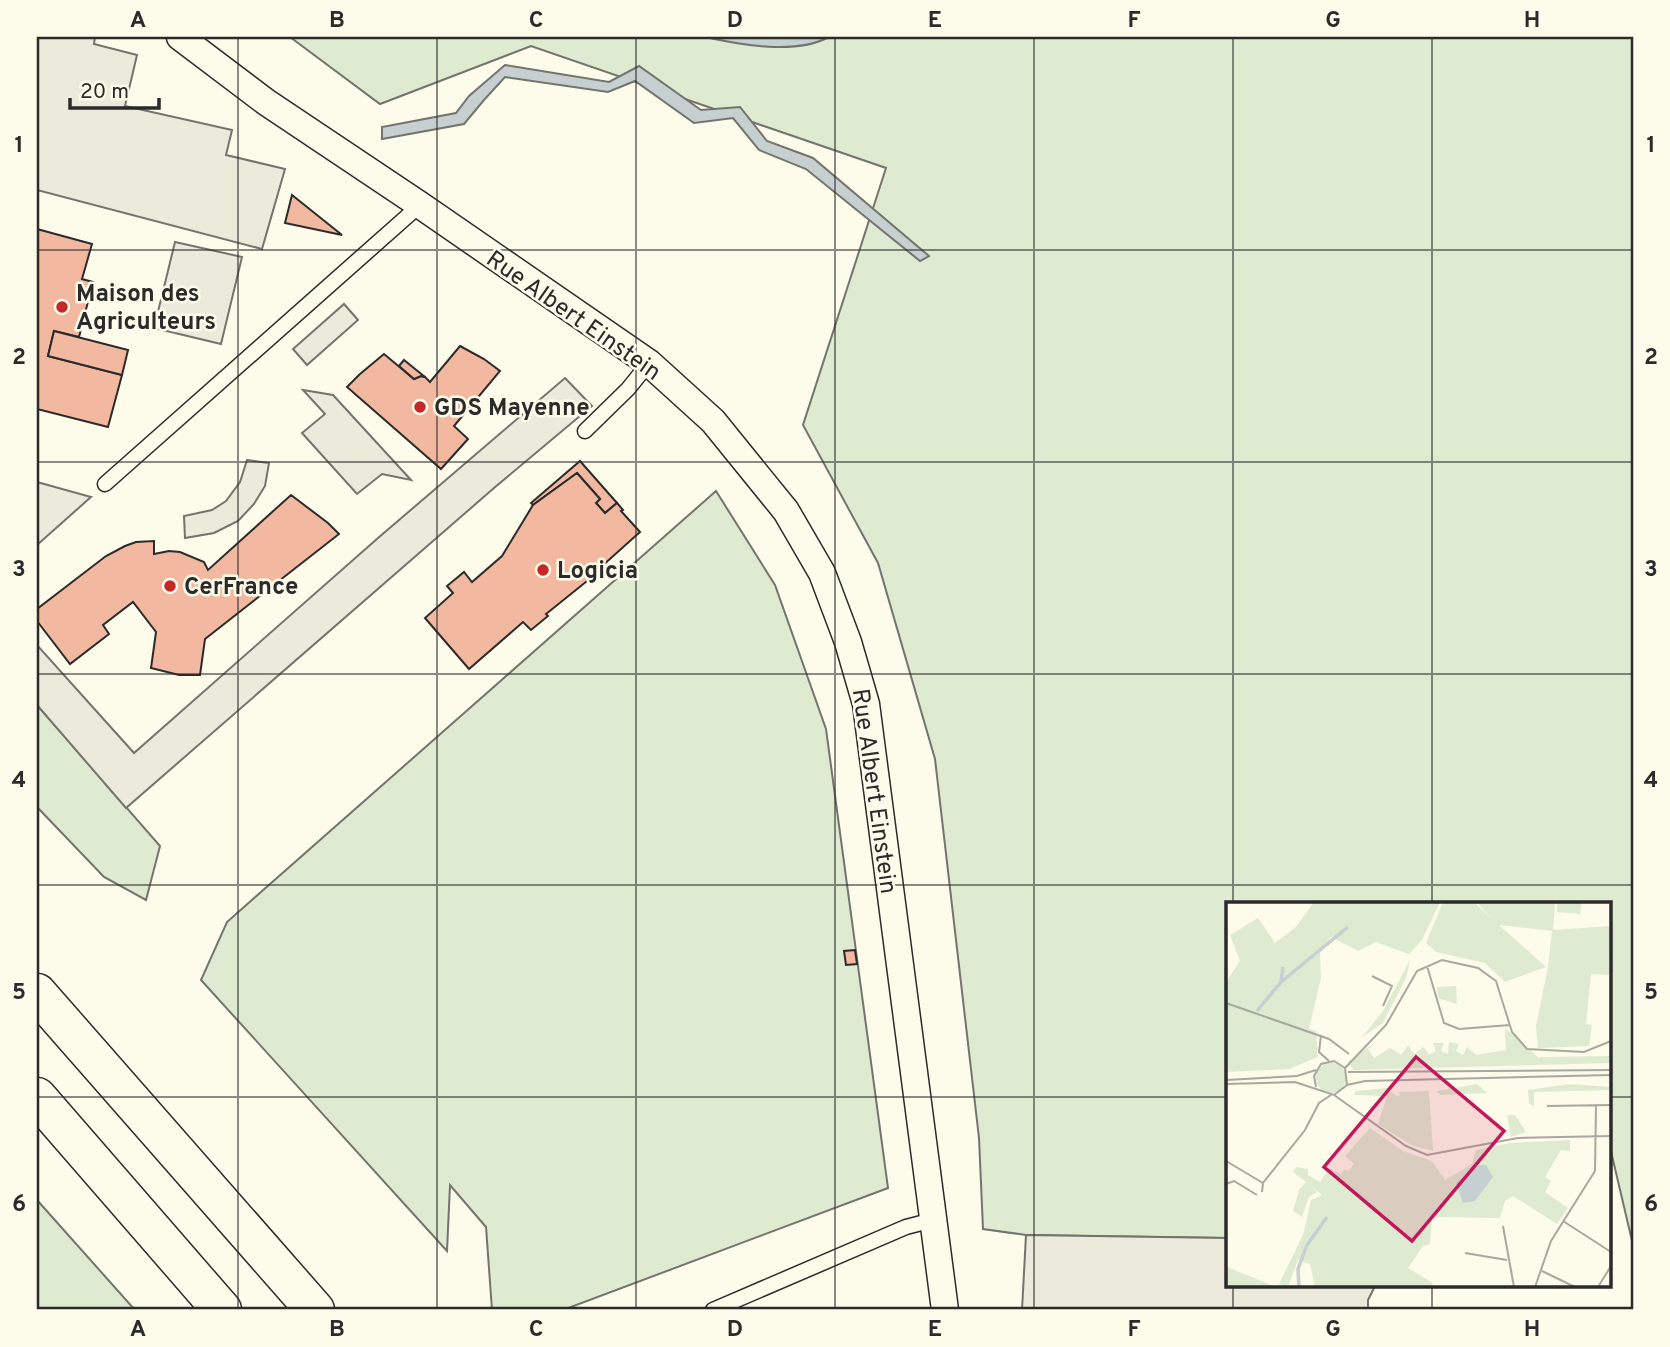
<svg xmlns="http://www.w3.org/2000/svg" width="1670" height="1347" font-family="Overpass,sans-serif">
  <rect width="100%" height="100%" fill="#fdfbea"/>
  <!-- green -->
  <g fill="#deebd1" stroke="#74746e" stroke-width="2">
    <path d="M290,37h1343v1208l-24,-102v-239h-382v334l-201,-3 -43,-6 -4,-91 -44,-379 -57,-196 -75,-138 83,-257 -355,-122 -151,58z"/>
    <path d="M716,491l59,94 51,144 62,459 -325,122h-71l-6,-83 -36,-42 -3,66 -246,-271 26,-58z"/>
    <path d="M37,705l123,141 -14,54 -42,-23 -67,-70z"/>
    <path d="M37,1200l98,110h-98z"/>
  </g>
  <!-- parking -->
  <g fill="#eceadb" stroke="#74746e" stroke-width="2">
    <path d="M37,37h58l-1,7 43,11 -12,51 107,24 -6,25 59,14 -23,80 -225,-59z"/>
    <path d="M175,242l67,15 -21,87 -67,-16z"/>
    <path d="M344,304l14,16 -51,45 -14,-16z"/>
    <path d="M565,378l27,28 -98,82 -368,320 -89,-103v-60l97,108 244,-215z"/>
    <path d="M303,390l30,5 78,85 -29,-6 -25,20 -55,-61 23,-19z"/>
    <path d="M247,460l22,3 -4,23 -11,18 -16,17 -24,12 -29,5 -1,-22 28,-6 14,-9 14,-19z"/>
    <path d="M37,482l54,15 -54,48z"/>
    <path d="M1026,1235l201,3v48h148l-7,14v10h-346z"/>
  </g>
  <!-- water -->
  <g fill="#c7d0d0" stroke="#74746e" stroke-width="2">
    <path d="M705,37h124c-33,18 -88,8 -124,0z"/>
    <path d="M505,65l104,17 30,-16 62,44 39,-3 27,34 46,17 116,98 -9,5 -114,-92 -47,-19 -26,-32 -39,5 -59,-42 -27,11 -103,-15 -21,23 -20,24 -82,15v-12l74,-14 13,-17z"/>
  </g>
  <!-- building -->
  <g fill="#f2b8a0" stroke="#2b2b2b" stroke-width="2">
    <path d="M292,195l50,40 -57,-12z"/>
    <path d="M37,229l55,15 -10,35 11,3 -14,55 -25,-6 -6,25 74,19 -14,52 -71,-18z"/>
    <path d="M54,331l74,19 -6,25 -74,-19z"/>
    <path d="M460,346l24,13 16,12 -46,55 14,13 -27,30 -94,-82 13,-13 24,-20 30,25 7,-3 4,1 5,5z"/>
    <path d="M404,360l21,17 -4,-1 -7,3 -15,-13z"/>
    <path d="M580,461l37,42 -12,10 -9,-10 4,-4 -23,-26 -44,32 -2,-2z"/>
    <path d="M577,473l23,26 -4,4 9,10 12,-10 6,7 -2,1 19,21 -39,35 1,2 -56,45 2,2 -17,14 -8,-8 -54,47 -44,-51 28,-25 -6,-7 17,-14 8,10 30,-26 31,-51z"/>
    <path d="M291,495l37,28 11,11 -134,105 -5,36h-21l-28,-7 5,-36 -23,-30 -30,23 6,9 -39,30 -33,-43v-12l69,-53 19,-10 11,-4 18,-1v13l15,-3 11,1 24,10 4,8z"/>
    <path d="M855,950l2,14 -11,1 -2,-14z"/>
  </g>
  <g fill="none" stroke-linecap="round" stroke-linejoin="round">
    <!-- lane casing -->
    <g stroke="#2b2b2b" stroke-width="17">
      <g id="lane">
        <path d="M585,431l43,-42 21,-26"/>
        <path d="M105,484l315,-279"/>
        <path d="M713,1310l193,-83 27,-7"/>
      </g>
    </g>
    <!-- street casing -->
    <g stroke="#2b2b2b" stroke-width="29">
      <path id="street" d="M180,37l86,65 154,103 229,158 64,58 73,90 36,62 26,69 18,62 79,606"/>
    </g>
    <!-- primary casing -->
    <g stroke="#2b2b2b" stroke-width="41">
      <g id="primary">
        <path d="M37,993l278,317"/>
        <path d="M37,1097l185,213"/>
      </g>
    </g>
    <!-- lane -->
    <use href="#lane" stroke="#fdfbea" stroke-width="14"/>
    <!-- street -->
    <use href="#street" stroke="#fdfbea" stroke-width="26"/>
    <!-- primary -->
    <use href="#primary" stroke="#fdfbea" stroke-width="38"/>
  </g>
  <!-- grid -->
  <path fill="none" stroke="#2b2b2b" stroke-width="2" stroke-opacity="0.55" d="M238,37v1273M437,37v1273M636,37v1273M835,37v1273M1034,37v1273M1233,37v867M1432,37v867M37,250h1596M37,462h1596M37,674h1596M37,885h1596M37,1097h1190M1609,1097h24M1233,1286v24M1432,1286v24"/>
  <!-- markers -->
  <g fill="#c62828" stroke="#fdfbea" stroke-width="2.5">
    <circle cx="62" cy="307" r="7"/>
    <circle cx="420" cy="407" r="7"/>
    <circle cx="543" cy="570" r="7"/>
    <circle cx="170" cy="586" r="7"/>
  </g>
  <g text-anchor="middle" stroke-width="5" stroke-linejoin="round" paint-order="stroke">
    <!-- poi labels -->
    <g font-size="24" font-weight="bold" fill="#2b2b2b" stroke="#fdfbea" text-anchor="start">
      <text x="76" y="301">Maison des<tspan x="76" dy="28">Agriculteurs</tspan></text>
      <text x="434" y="415">GDS Mayenne</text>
      <text x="557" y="578">Logicia</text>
      <text x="184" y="594">CerFrance</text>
    </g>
    <!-- street labels -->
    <g font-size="24" fill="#2b2b2b" stroke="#fdfbea">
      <text transform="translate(574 315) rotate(35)" y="8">Rue Albert Einstein</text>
      <text transform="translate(875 791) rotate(82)" y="8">Rue Albert Einstein</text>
    </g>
  </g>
  <!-- overview -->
  <g transform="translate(1226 902)">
    <rect width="385" height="385" fill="#fdfbea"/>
    <path d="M88,0h126l-18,38 -13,14 -33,-12 -18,9 -27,-14 -11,16 1,25 -12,51 7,2 2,26 -29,12 -63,3v-90l14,-21 -10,-26 28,-17 17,25 21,-16zM217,0h31l18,17 -16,-17h79l-2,28 58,-4 -2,49 -18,-1 -5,50 6,1 -3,21 -51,2 -2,-22 12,-59 4,-36 -53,-6 47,42 -41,15 -20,-19 -49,-11 -10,-9zM331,0h25l-2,12 -23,-2zM184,58l-4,18 -23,45 -21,14 21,-26zM230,84l1,18 -19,-6 -1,-11zM279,126l33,29 73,-1v7l-257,7 -6,-8 30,-22 -10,9 6,9 16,-10 11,7 7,-10 6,9 10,-7 5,8 7,-4 -3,-8h11l-3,8 7,3 1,-12 10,2 -3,7 7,4 4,-8 9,8 30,-5zM90 176a15 15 0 1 1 30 0a15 15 0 1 1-30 0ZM251,182l10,9 -47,2 -3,-4zM344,182l41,3v3l-77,2v14l-5,-2 -1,-14zM161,186l10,8 4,-1 -3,-3 31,-1 4,60 -22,-6 -33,-21 9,-28 -33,-1 2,-4zM281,213h8l11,17 -15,5zM144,226l33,23 29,10 13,19 27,-16 4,-14 34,-7 60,-3v11l-9,-1 -16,27 6,4 -6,11 23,16 -11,16 -44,-28 -8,5 -5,17 -68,-1 -2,27 -7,2 -15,22 25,15 -3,4h-115l-5,-23 -12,-4 -10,27 -9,-3 24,-49 8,-35 11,-5 -29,-23 3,-5 12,2v6l12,7 9,-14 12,6 4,-5 4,2 5,-7 -9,-8zM80,280l11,10 -8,5 -7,20 -9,-6 6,-21zM1,365l49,20h-50z" fill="#deebd1"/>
    <path d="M253,263h7l7,12 -18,24 -12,2 -7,-20z" fill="#c7d0d0"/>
    <path fill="none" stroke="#c7d0d0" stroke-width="3.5" d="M55,80l67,-55M31,109l24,-29 2,-15M73,385l-1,-18 9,-24 20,-28"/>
    <path fill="none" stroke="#a9a89e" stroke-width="2" d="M201,64l17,57 15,6 51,-4M146,74l20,10 -9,20M0,101l103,36 20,15M95,133l-2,17 10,9M119,166l41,-43 31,-54 25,-11 36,8 18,13 16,51 15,17 57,3 27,-11M122,170l263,-2M0,178l71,-4 19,-6M0,182l69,-2 39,13 13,-10 -2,-17 -11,-7 -13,3 -7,12 2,11M121,183l18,-4 246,-6M108,193l72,51 21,9 91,-17 93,-2M321,204l64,-1M0,259l37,22M0,282l8,-3 23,14M36,290l1,-9 42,-53 14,-27 12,-8M337,319l48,31M277,324l11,61M239,351l42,7M316,369l33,16M309,385l16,-46 44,-70 1,-66M372,385l13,-21"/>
    <path fill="#c2185b" fill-opacity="0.15" stroke="#c2185b" stroke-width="3.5" d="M190,155l88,74 -92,110 -88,-74z"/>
    <rect width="385" height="385" fill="none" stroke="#2b2b2b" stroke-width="3.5"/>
  </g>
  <!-- border -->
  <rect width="1670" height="1347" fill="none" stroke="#fdfbea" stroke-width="77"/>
  <!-- scale -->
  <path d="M70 98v10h89v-10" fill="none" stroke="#2b2b2b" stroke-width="3.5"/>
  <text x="80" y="98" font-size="21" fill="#2b2b2b" stroke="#fdfbea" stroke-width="5" paint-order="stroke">20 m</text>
  <rect x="38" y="38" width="1594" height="1270" fill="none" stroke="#2b2b2b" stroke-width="2.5"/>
  <g font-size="23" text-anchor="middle" font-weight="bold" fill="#2b2b2b">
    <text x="138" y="27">A</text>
    <text x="337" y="27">B</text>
    <text x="536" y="27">C</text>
    <text x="735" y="27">D</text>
    <text x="935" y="27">E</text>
    <text x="1134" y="27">F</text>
    <text x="1333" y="27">G</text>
    <text x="1532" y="27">H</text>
    <text x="19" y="152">1</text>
    <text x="1651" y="152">1</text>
    <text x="19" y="364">2</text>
    <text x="1651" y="364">2</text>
    <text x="19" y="576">3</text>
    <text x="1651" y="576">3</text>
    <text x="19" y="787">4</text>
    <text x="1651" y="787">4</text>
    <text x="19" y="999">5</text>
    <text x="1651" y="999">5</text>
    <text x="19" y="1211">6</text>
    <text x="1651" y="1211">6</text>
    <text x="138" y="1336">A</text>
    <text x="337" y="1336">B</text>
    <text x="536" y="1336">C</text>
    <text x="735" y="1336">D</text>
    <text x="935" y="1336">E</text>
    <text x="1134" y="1336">F</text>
    <text x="1333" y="1336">G</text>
    <text x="1532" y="1336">H</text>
  </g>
</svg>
